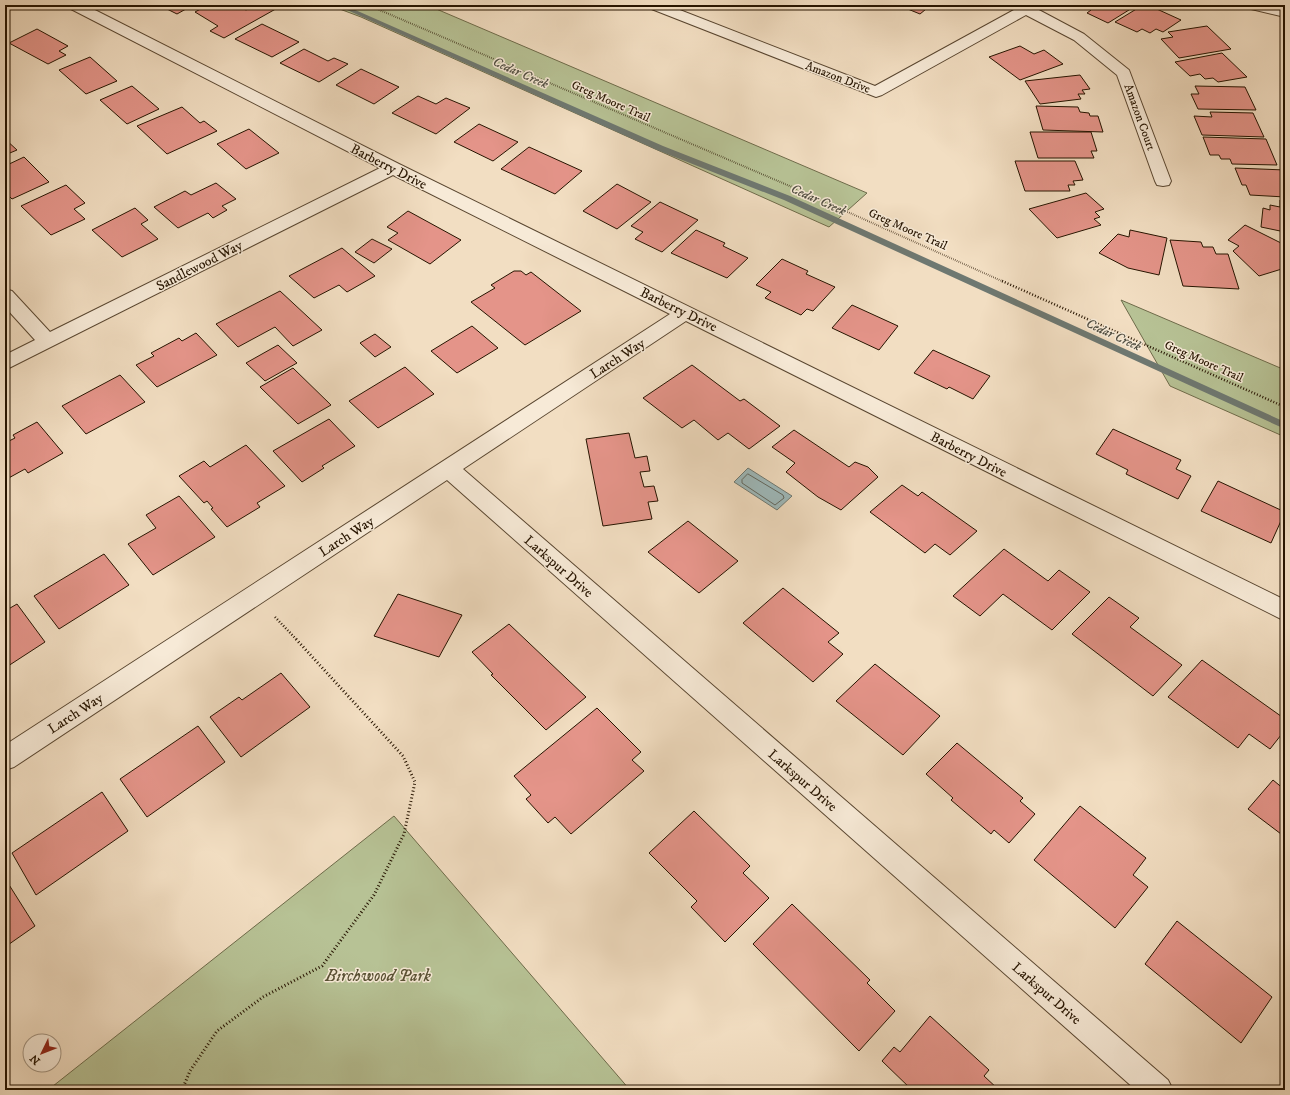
<svg xmlns="http://www.w3.org/2000/svg" width="1290" height="1095" font-family="'IM FELL DW Pica',serif">
  <rect width="100%" height="100%" fill="#f2dec2"/>
  <filter id="stains"><feTurbulence type="fractalNoise" baseFrequency=".005" numOctaves="4"/><feColorMatrix values="0 0 0 0 .2 0 0 0 0 .09 0 0 0 0 .02 0 0 0 .5 -.17"/></filter>
  <radialGradient id="worn" r=".72"><stop offset=".6" stop-color="#630" stop-opacity="0"/><stop offset="1" stop-color="#630" stop-opacity=".3"/></radialGradient>
  <!-- green -->
  <g fill="#b7c295" stroke="#6e6b4a">
    <path d="M329,5h98l440,188 -38,34 -468,-210z"/>
    <path d="M1121,300l164,70v67l-115,-51z"/>
    <path d="M394,816l236,274h-582z"/>
  </g>
  <!-- water -->
  <path fill="#9ebabc" stroke="#6e7871" d="M748,468l44,28 -15,14 -43,-28z"/>
  <g fill="none" stroke-linecap="round" stroke-linejoin="round">
    <!-- shore -->
    <path stroke="#62675e" stroke-width="1" d="M748,474l35,21 1,3 -9,7 -33,-22v-3z"/>
    <!-- stream -->
    <path fill="#6e7871" fill-rule="evenodd" d="M336,5h8l319,141 127,50 495,226v7l-501,-229 -127,-50z"/>
  </g>
  <!-- building -->
  <g fill="#e49489" stroke="#261400">
    <path d="M159,5h34l-16,9z"/>
    <path d="M208,5l15,2 14,-2 9,5 9,-5 26,1 -57,32 -14,-7 8,-5 -23,-14z"/>
    <path d="M898,5h33l-11,9z"/>
    <path d="M1090,5h47l-29,18 -21,-10 4,-3 -4,-2 4,-2z"/>
    <path d="M1143,5h5l33,15 -18,12 -7,-3 -6,4 -8,-4 -5,3 -22,-10z"/>
    <path d="M262,24l37,18 -27,15 -37,-18z"/>
    <path d="M1207,26l24,23 -52,9 -18,-19 12,-2 -5,-5z"/>
    <path d="M37,29l31,17 -9,5 7,4 -18,9 -39,-21z"/>
    <path d="M1020,46l14,8 10,-4 19,14 -43,16 -31,-23z"/>
    <path d="M304,49l24,12 6,-3 14,6 -29,18 -39,-19z"/>
    <path d="M1222,53l25,24 -29,5 -5,-4 -8,1 -5,-5 -10,2 -15,-14z"/>
    <path d="M90,57l27,24 -31,13 -27,-24z"/>
    <path d="M361,69l38,18 -25,17 -38,-19z"/>
    <path d="M1080,75l10,14 -8,1 3,4h-7l3,5 -41,5 -15,-23z"/>
    <path d="M132,86l27,23 -32,15 -27,-24z"/>
    <path d="M1195,86l50,1 11,23 -58,-1 -7,-15h8z"/>
    <path d="M418,96l18,8 10,-6 24,10 -34,26 -44,-21z"/>
    <path d="M1036,106l42,1 2,5 9,1 1,3h8l5,16 -60,-2z"/>
    <path d="M182,107l18,16 4,-2 13,10 -50,23 -30,-28z"/>
    <path d="M1210,112l43,1 11,24 -62,-2 -8,-19 18,1z"/>
    <path d="M479,124l39,18 -25,19 -39,-19z"/>
    <path d="M249,129l30,24 -33,16 -29,-25z"/>
    <path d="M1030,132h61l6,19h-6l3,7h-56z"/>
    <path d="M1203,137l63,2 11,26 -45,-1 -2,-5h-9l-2,-4h-9z"/>
    <path d="M5,139l12,11 -12,5z"/>
    <path d="M529,147l53,24 -27,23 -54,-25z"/>
    <path d="M24,157l25,25 -37,17 -7,-7v-26z"/>
    <path d="M1015,161h60l8,19 -10,1 2,4h-7l2,6h-45z"/>
    <path d="M1235,168l50,2v27l-35,-2 -4,-10h-4z"/>
    <path d="M216,183l20,16 -14,7 5,4 -14,8 -5,-5 -30,15 -24,-21 31,-16 6,4z"/>
    <path d="M617,184l34,18 -34,27 -34,-18z"/>
    <path d="M66,185l19,18 -11,6 11,10 -34,16 -30,-29z"/>
    <path d="M1086,193l18,16 -9,3 5,5 -6,2 7,6 -44,13 -28,-29z"/>
    <path d="M1280,200l5,1v31l-24,-5 2,-19 7,2v-5l10,2z"/>
    <path d="M660,202l38,18 -36,32 -27,-13 8,-7 -12,-6z"/>
    <path d="M135,208l13,12 -7,4 17,15 -36,18 -30,-27z"/>
    <path d="M408,211l53,29 -31,24 -42,-24 10,-7 -11,-6z"/>
    <path d="M1245,225l40,20v23l-26,8 -26,-25 6,-5 -11,-6z"/>
    <path d="M696,230l29,13 -2,3 25,12 -21,20 -56,-25z"/>
    <path d="M1130,230l37,8 -8,37 -31,-7 -29,-15 19,-19 11,3z"/>
    <path d="M372,239l20,10 -18,14 -19,-11z"/>
    <path d="M1170,240l31,2 2,5h10l3,7h12l11,35 -56,-3z"/>
    <path d="M342,248l33,28 -28,16 -8,-7 -25,13 -25,-22z"/>
    <path d="M782,259l26,12 -2,3 29,13 -22,24 -6,-2 -6,6 -36,-17 6,-6 -15,-7z"/>
    <path d="M514,271h7l5,4 5,-3 50,39 -56,34 -54,-43 24,-14 -4,-3z"/>
    <path d="M280,291l42,39 -29,16 -18,-19 -37,20 -22,-23z"/>
    <path d="M852,305l46,21 -19,24 -47,-22z"/>
    <path d="M472,326l26,22 -41,25 -26,-22z"/>
    <path d="M196,333l21,22 -60,32 -21,-22 18,-9 -3,-3 28,-15 3,3z"/>
    <path d="M375,334l16,13 -16,10 -15,-14z"/>
    <path d="M278,345l19,18 -32,18 -19,-18z"/>
    <path d="M933,350l57,26 -17,23 -24,-12 -2,2 -33,-16z"/>
    <path d="M692,365l48,36 4,-2 36,27 -31,23 -21,-16 -10,7 -24,-20 -12,8 -39,-30z"/>
    <path d="M405,367l29,27 -56,34 -29,-27z"/>
    <path d="M293,368l38,37 -33,19 -38,-37z"/>
    <path d="M120,375l25,27 -59,32 -24,-28z"/>
    <path d="M329,419l26,27 -33,20 2,2 -22,14 -29,-31z"/>
    <path d="M37,422l26,31 -35,20 -3,-4 -20,11v-37l10,-5 -2,-3z"/>
    <path d="M1113,429l68,31 -5,9 15,7 -13,23 -52,-25 2,-4 -32,-16z"/>
    <path d="M794,430l55,37 6,-5 13,5 10,10 -37,33 -23,-13 -32,-25 9,-9 -23,-16z"/>
    <path d="M629,433l6,25 12,-2 3,15 -10,1 4,15 10,-1 4,15 -10,1 4,17 -49,7 -17,-87z"/>
    <path d="M246,445l39,41 -28,17 3,4 -33,20 -16,-18 2,-1 -6,-7 -3,2 -25,-27 25,-15 6,6z"/>
    <path d="M1218,481l67,31 -14,31 -70,-32z"/>
    <path d="M902,485l16,11 4,-4 55,39 -27,24 -15,-11 -10,9 -55,-41z"/>
    <path d="M179,496l36,41 -62,38 -25,-31 28,-16 -10,-13z"/>
    <path d="M688,521l50,40 -39,32 -51,-41z"/>
    <path d="M1004,549l44,32 11,-11 31,22 -38,38 -49,-36 -23,22 -27,-20z"/>
    <path d="M104,554l25,31 -70,44 -25,-33z"/>
    <path d="M783,588l56,45 -11,9 15,12 -30,28 -70,-59z"/>
    <path d="M398,594l64,21 -23,42 -65,-21z"/>
    <path d="M1109,597l30,21 -9,9 52,38 -29,31 -81,-62z"/>
    <path d="M17,604l28,38 -40,26v-57z"/>
    <path d="M509,624l77,73 -40,33 -55,-55 2,-1 -21,-22z"/>
    <path d="M1202,660l83,59v11l-15,19 -21,-15 -11,14 -70,-51z"/>
    <path d="M875,664l65,52 -37,39 -67,-54z"/>
    <path d="M281,673l29,34 -69,50 -31,-40 29,-20 3,3z"/>
    <path d="M597,708l44,44 -9,8 12,11 -73,63 -16,-17 -7,6 -22,-24 5,-4 -17,-19z"/>
    <path d="M198,726l27,36 -78,55 -27,-38z"/>
    <path d="M957,743l66,55 -3,3 15,13 -26,29 -15,-13 -3,4 -40,-34 2,-2 -27,-24z"/>
    <path d="M1273,780l12,10v47l-37,-28z"/>
    <path d="M102,792l26,39 -92,64 -24,-42z"/>
    <path d="M1080,806l66,52 -13,17 15,12 -33,41 -81,-68z"/>
    <path d="M694,811l56,55 -7,7 26,25 -44,44 -34,-35 6,-6 -48,-48z"/>
    <path d="M6,880l29,46 -30,21v-66z"/>
    <path d="M792,904l78,76 -3,3 28,28 -36,40 -106,-107z"/>
    <path d="M1177,921l95,76 -31,46 -96,-79z"/>
    <path d="M930,1016l59,54 -5,6 15,14h-87l-30,-29 12,-14 6,5z"/>
  </g>
  <g fill="none" stroke-linecap="round" stroke-linejoin="round">
    <!-- lane casing -->
    <g stroke="#594630" stroke-width="2">
      <path id="lane" d="M1245,5h21l19,4v8l-38,-9z"/>
    </g>
    <!-- street casing -->
    <g stroke="#594630" stroke-width="2">
      <g id="street">
        <path d="M67,5h18l314,159 886,436v21l-599,-300 -223,148 705,611 5,10h-37l-689,-610 -433,287 -9,3v-25l665,-431 -277,-139 -388,195v-15l30,-15 -30,-33v-18l7,2 38,41 330,-164 -311,-160z"/>
        <path d="M647,5h20l208,81 146,-80 20,-1 -4,4 47,25 45,36 42,111 -2,4 -6,1 -6,-1 -2,-4 -38,-106 -43,-35 -48,-25 -144,80 -6,2 -227,-89z"/>
      </g>
    </g>
    <!-- path-far2 -->
    <path stroke="#261400" stroke-width="2" stroke-dasharray="0.5 1.5" stroke-linecap="butt" d="M368,5l424,182 212,95"/>
    <!-- path-far1 -->
    <g stroke="#261400" stroke-width="2.5" stroke-dasharray="1 2" stroke-linecap="butt">
      <path d="M1002,281l283,126"/>
      <path d="M275,617l21,22"/>
    </g>
    <!-- path -->
    <path stroke="#261400" stroke-width="3" stroke-dasharray="1 2.5" stroke-linecap="butt" d="M182,1090l8,-19 27,-40 46,-34 59,-31 52,-71 30,-61 11,-52 -12,-26 -108,-118"/>
    <!-- lane -->
    <use href="#lane" fill="#f7ead7" fill-rule="evenodd"/>
    <!-- street -->
    <use href="#street" fill="#f7ead7" fill-rule="evenodd"/>
  </g>
  <g text-anchor="middle" stroke-width="3" stroke-linejoin="round" paint-order="stroke">
    <!-- far-street labels -->
    <g font-size="12" fill="#261400" stroke="#f7ead7">
      <text transform="translate(838 77) rotate(21)" y="4">Amazon Drive</text>
      <text transform="translate(611 101) rotate(24)" y="4">Greg Moore Trail</text>
      <text transform="translate(1140 117) rotate(70)" y="4">Amazon Court</text>
      <text transform="translate(908 229) rotate(24)" y="4">Greg Moore Trail</text>
      <text transform="translate(1204 361) rotate(24)" y="4">Greg Moore Trail</text>
    </g>
    <!-- far-water labels -->
    <g font-size="13" font-style="italic" fill="#504e42" stroke="#f7ead7">
      <text transform="translate(521 72) rotate(24)" y="5">Cedar Creek</text>
      <text transform="translate(819 199) rotate(24)" y="5">Cedar Creek</text>
      <text transform="translate(1114 334) rotate(25)" y="5">Cedar Creek</text>
    </g>
    <!-- street labels -->
    <g font-size="14" fill="#261400" stroke="#f7ead7">
      <text transform="translate(389 166) rotate(27)" y="5">Barberry Drive</text>
      <text transform="translate(199 265) rotate(-27)" y="5">Sandlewood Way</text>
      <text transform="translate(679 309) rotate(26)" y="5">Barberry Drive</text>
      <text transform="translate(617 358) rotate(-33)" y="5">Larch Way</text>
      <text transform="translate(969 454) rotate(27)" y="5">Barberry Drive</text>
      <text transform="translate(346 536) rotate(-33)" y="5">Larch Way</text>
      <text transform="translate(559 566) rotate(41)" y="5">Larkspur Drive</text>
      <text transform="translate(75 713) rotate(-33)" y="5">Larch Way</text>
      <text transform="translate(803 780) rotate(41)" y="5">Larkspur Drive</text>
      <text transform="translate(1047 993) rotate(41)" y="5">Larkspur Drive</text>
    </g>
    <!-- near-park labels -->
    <g font-size="17" font-style="italic" fill="#595134" stroke="#f7ead7">
      <text x="378" y="981">Birchwood Park</text>
    </g>
  </g>
  <!-- margin -->
  <rect width="1290" height="1095" fill="none" stroke="#f2dec2" stroke-width="20"/>
  <rect x="6" y="6" width="1278" height="1083" fill="none" stroke="#261400" stroke-width="2"/>
  <rect x="10" y="10" width="1270" height="1075" fill="none" stroke="#261400"/>
  <!-- north arrow -->
  <g transform="translate(42 1053) rotate(227)"><circle r="19" fill="#f7ead7" stroke="#a39481"/>
  <path d="M0-3L7 15L0 10L-7 15Z" fill="#8f2418"/>
  <text y="-6" font-size="11" font-weight="bold" text-anchor="middle" fill="#261400">N</text>
  </g>
  <rect width="100%" height="100%" filter="url(#stains)"/>
  <rect width="100%" height="100%" fill="url(#worn)"/>
</svg>
